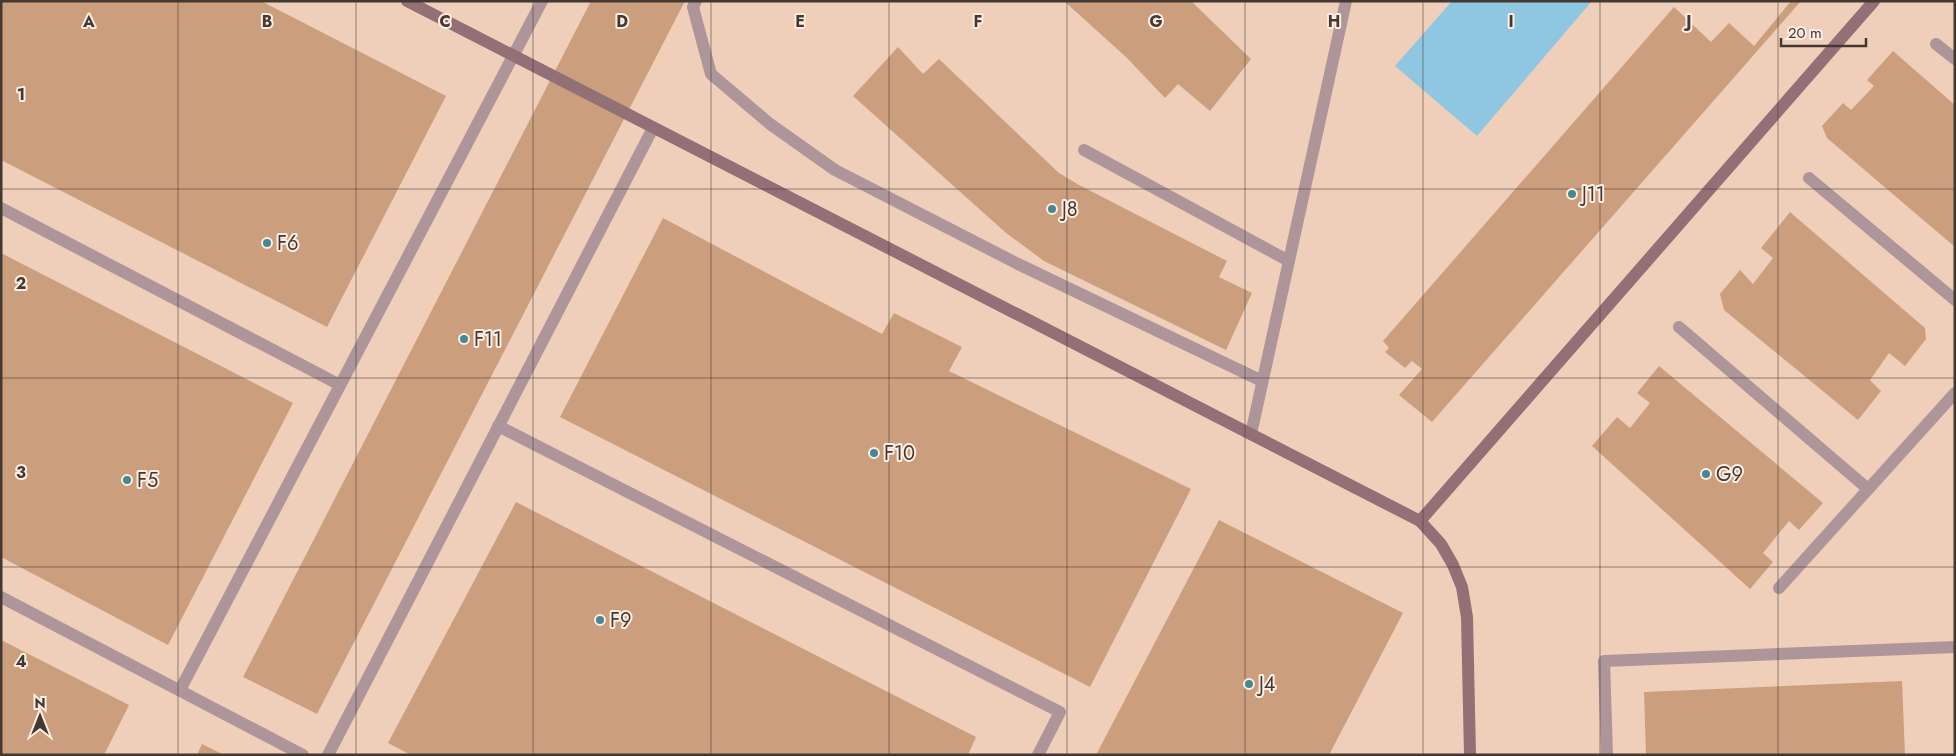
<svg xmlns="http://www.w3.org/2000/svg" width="1956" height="756" font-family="Jost,sans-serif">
  <rect width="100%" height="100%" fill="#f7decc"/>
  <!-- built -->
  <rect fill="#efcfb9" x="1" y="1" width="1954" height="754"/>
  <!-- water -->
  <path fill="#8fc7e2" d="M1452,1h140l-115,135 -82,-70z"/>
  <!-- building -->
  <g fill="#cb9f7e">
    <path d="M1,1h260l185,95 -119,231 -326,-167z"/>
    <path d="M591,1h94l-368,713 -74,-37z"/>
    <path d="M1064,1h127l60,58 -41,52 -32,-27 -13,14 -39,-41z"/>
    <path d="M1791,1h10l-369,421 -33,-27 23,-26 -10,-8 -7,7 -20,-16 4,-4 -6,-7 291,-334 37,35 18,-19 25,23z"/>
    <path d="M898,47l25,27 16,-15 120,114 20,12 148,76 -8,16 33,16 -26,57 -182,-89 -39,-29 -152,-136z"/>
    <path d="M1893,51l62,54v142l-128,-109 -5,-12 21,-23 8,7 23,-24 -7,-6z"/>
    <path d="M1790,212l135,116 1,11 -21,27 -16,-13 -19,27 11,11 -23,29 -134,-110 -4,-16 20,-24 13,14 20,-26 -12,-10z"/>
    <path d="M663,218l219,116 12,-21 68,34 -13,24 242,118 -101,198 -530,-270z"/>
    <path d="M1,253l292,150 -125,242 -167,-88z"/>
    <path d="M1659,366l164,137 -24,27 -10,-9 -26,32 10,9 -23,27 -158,-143 25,-29 13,11 20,-25 -13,-10z"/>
    <path d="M516,502l460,235 -8,18h-557l-23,-12z"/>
    <path d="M1219,520l184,93 -74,142h-233z"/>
    <path d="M1,640l128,65 -25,50h-103z"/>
    <path d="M1902,681l3,74h-259l-2,-63z"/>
    <path d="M202,744l22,11h-27z"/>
  </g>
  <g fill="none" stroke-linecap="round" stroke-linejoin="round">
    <!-- lane -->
    <g stroke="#ae959a" stroke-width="12">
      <path d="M1,208l339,177"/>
      <path d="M498,426l562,286 -22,43"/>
      <path d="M1,597l302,158"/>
      <path d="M180,690l362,-689"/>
      <path d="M328,755l325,-627"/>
      <path d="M1607,755l-3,-94 351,-14"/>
    </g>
    <!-- street -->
    <g stroke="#ae959a" stroke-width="12">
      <path d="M696,1l-3,6 18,67 59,50 65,46 183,94 244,117"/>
      <path d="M1936,44l19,15"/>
      <path d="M1084,150l205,111"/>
      <path d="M1809,178l146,122"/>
      <path d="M1679,327l189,162"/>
      <path d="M1251,434l95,-433"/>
      <path d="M1779,588l176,-195"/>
    </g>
    <!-- secondary -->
    <g stroke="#936f76" stroke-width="12">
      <path d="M407,1l1013,520 21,23 12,21 9,22 5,30 3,138"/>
      <path d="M1420,521l454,-520"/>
    </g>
  </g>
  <!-- grid -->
  <path fill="none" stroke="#433932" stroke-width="1" stroke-opacity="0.55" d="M178,1v754M356,1v754M533,1v754M711,1v754M889,1v754M1067,1v754M1245,1v754M1423,1v754M1600,1v754M1778,1v754M1,189h1954M1,378h1954M1,567h1954"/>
  <!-- markers -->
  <g fill="#448994" stroke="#fdede2" stroke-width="2">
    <circle cx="1572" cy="194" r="5"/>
    <circle cx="1052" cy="209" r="5"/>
    <circle cx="267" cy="243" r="5"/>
    <circle cx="464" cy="339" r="5"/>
    <circle cx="874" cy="453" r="5"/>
    <circle cx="1706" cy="474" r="5"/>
    <circle cx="127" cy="480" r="5"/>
    <circle cx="600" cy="620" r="5"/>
    <circle cx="1249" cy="684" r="5"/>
  </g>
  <g text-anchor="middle" stroke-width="4" stroke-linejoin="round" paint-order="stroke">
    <!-- poi labels -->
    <g font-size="20" fill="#433932" stroke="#fdede2" text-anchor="start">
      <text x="1582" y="201">J11</text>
      <text x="1062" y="216">J8</text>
      <text x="277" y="250">F6</text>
      <text x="474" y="346">F11</text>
      <text x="884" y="460">F10</text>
      <text x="1716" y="481">G9</text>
      <text x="137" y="487">F5</text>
      <text x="610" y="627">F9</text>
      <text x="1259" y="691">J4</text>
    </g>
  </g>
  <g font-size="16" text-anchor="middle" font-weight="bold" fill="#433932" stroke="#fdede2" stroke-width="4" stroke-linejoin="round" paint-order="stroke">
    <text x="89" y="27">A</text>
    <text x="267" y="27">B</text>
    <text x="445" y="27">C</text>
    <text x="622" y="27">D</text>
    <text x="800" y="27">E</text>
    <text x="978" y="27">F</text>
    <text x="1156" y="27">G</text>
    <text x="1334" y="27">H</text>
    <text x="1511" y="27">I</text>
    <text x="1689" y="27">J</text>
    <text x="21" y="100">1</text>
    <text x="21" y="289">2</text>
    <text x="21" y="478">3</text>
    <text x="21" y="667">4</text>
  </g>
  <!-- border -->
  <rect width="1956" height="756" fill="none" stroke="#433932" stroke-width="5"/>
  <!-- north arrow -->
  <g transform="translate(40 716)" stroke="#fdede2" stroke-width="4" paint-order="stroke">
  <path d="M0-4L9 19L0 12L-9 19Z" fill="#433932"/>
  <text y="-8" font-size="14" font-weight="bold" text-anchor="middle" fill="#433932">N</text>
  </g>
  <!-- scale -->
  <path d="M1781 38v8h85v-8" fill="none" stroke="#433932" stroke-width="2.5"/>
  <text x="1788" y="38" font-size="15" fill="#433932" stroke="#fdede2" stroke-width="4" paint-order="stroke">20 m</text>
</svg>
